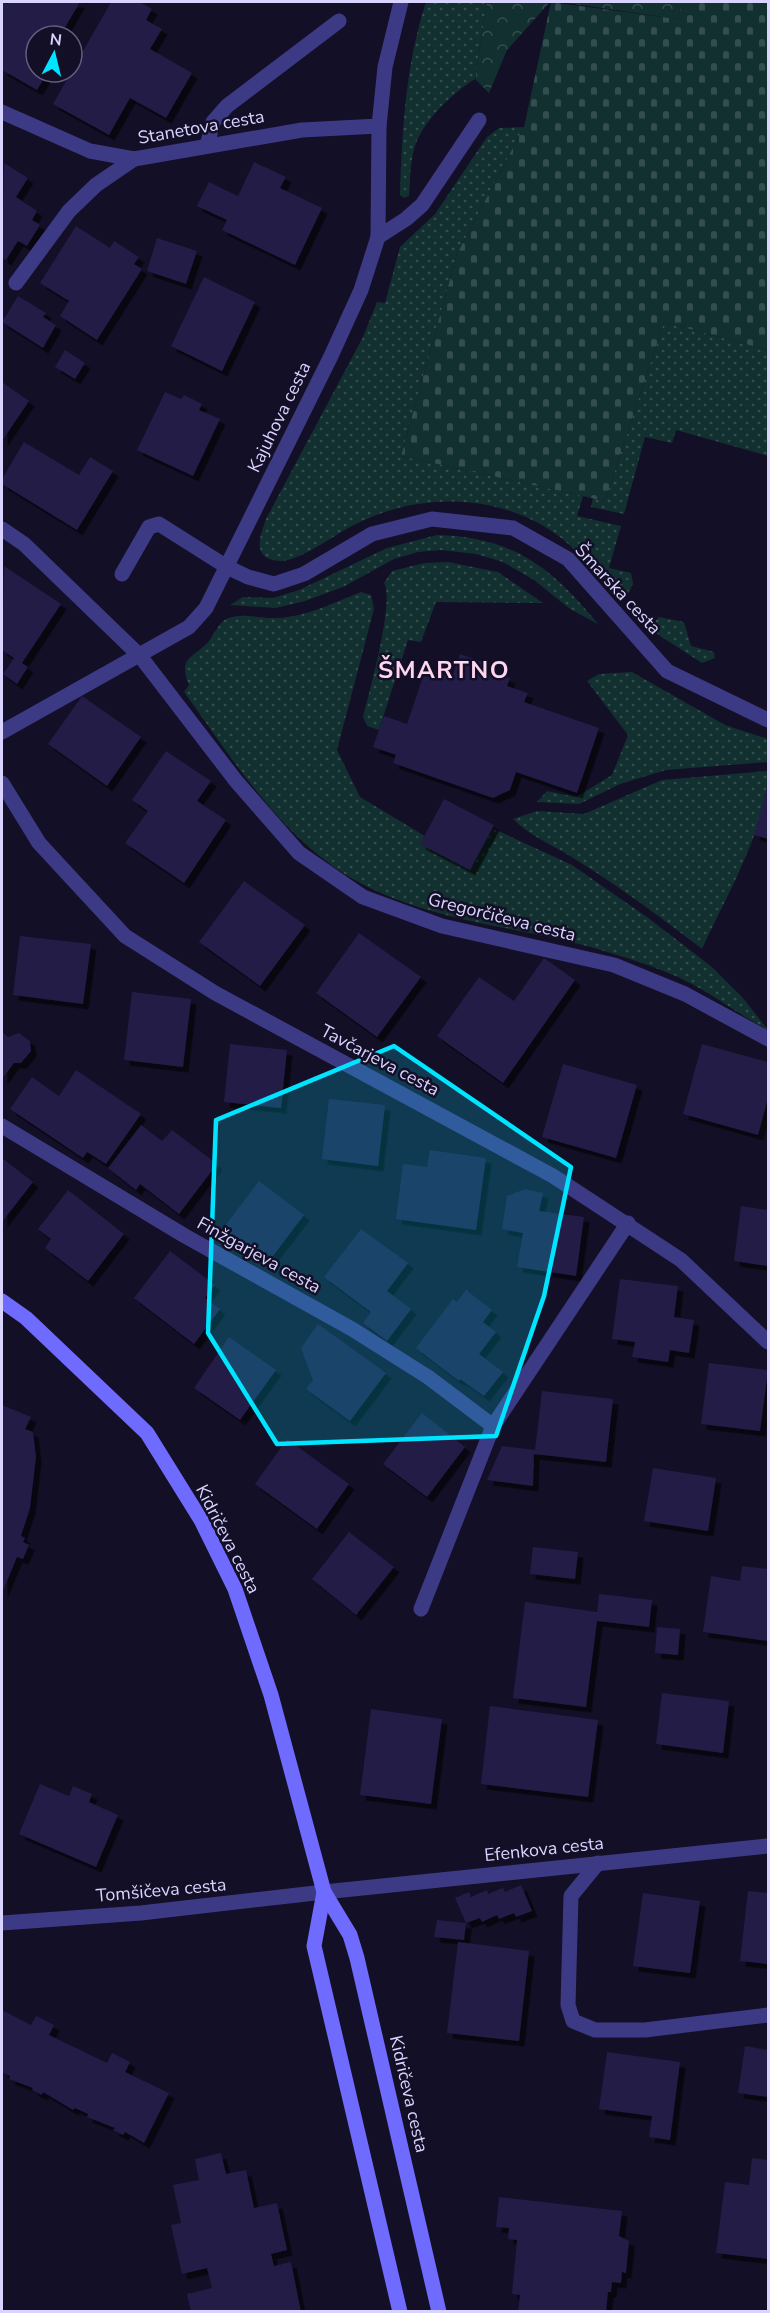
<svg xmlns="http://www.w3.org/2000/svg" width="770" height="2313" font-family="'Nunito Sans',sans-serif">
  <defs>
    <pattern id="grass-dots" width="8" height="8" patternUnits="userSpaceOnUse" patternTransform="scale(1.5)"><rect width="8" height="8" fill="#12302f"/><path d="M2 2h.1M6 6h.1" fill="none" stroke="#344d4e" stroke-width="1.8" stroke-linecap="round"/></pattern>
    <pattern id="forest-crowns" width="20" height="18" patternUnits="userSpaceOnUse" patternTransform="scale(1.5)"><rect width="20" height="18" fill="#12302f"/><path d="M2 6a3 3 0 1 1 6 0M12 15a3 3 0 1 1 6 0" fill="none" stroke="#344d4e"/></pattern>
    <pattern id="cemetery-stones" width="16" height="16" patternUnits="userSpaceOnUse" patternTransform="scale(1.5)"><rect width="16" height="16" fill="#12302f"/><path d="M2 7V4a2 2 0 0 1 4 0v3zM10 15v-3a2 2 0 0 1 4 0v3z" fill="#344d4e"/></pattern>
    <filter id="shadow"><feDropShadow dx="5.5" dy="5.5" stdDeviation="0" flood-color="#0009"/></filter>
  </defs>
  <rect width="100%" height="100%" fill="#130f26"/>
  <!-- grass -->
  <g fill="url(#grass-dots)">
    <path d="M426,2h61l-12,77c-24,15 -57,46 -62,75 -3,13 -3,28 -4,42l-5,2 -4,-3c2,-65 6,-132 26,-193z"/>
    <path d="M524,127l-67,127 -56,202 182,40 -6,20 44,10 -12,42 22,5 2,10 -4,10 -13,-1c-20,-20 -40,-44 -63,-60 -59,-40 -139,-39 -201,-6 -18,9 -53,36 -73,35 -28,-2 -19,-25 -13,-42l97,-182 14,-35 8,1 15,-56 35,-33 52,-77 12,-9z"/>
    <path d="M664,322l104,28v106l-92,-26 -4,13 -27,-6 -21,77 -33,-7 2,-9 12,3z"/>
    <path d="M437,535c76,2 114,32 161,89l-28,-15 -36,-29 -31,-18 -27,-8 -35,-4 -23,2 -24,7 -51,28 -38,14 -29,7 -46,-3 13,-8 30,1 26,-8 88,-42z"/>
    <path d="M448,562l50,10 45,31 -107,-1 -15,40 -13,-2 -29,90 -12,-4 -4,-9c6,-23 32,-118 21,-134l8,-12 32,-8z"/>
    <path d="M361,592l10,3 3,14 -37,141 23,47 65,39 -4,8 49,26 22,-42 80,37 75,52 65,50 31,31 25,32c-27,-14 -51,-33 -78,-47 -33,-17 -74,-29 -111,-39 -76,-19 -156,-25 -226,-65 -72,-41 -121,-121 -169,-187l5,-7c-12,-28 5,-27 20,-44 5,-7 10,-18 17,-22 16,-7 34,0 51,-1 29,-1 58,-16 84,-26z"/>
    <path d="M659,617l25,5 7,24 23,6 1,6 -13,5 -45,-29 -2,-12z"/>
    <path d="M632,672l93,53 43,14v23l-102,8 -46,14 -41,20 -42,-2 10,-11 29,6 36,-22 16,-40 -41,-54 12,-7z"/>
    <path d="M768,771c1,52 -44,130 -66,178 -40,-31 -81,-61 -124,-88 -22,-15 -46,-23 -65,-42l24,-8 47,3 78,-34z"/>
  </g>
  <!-- forest -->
  <g fill="url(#forest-crowns)">
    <path d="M487,2h63l-43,48 -18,43 -14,-14z"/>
    <path d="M560,2h123l-6,17z"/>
  </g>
  <!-- cemetery -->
  <path fill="url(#cemetery-stones)" d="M551,2l126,17 6,-17h85v348l-104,-28 -59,179 -204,-45 56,-202 67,-127z"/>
  <!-- building -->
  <g fill="#241b47" filter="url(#shadow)">
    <path d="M2,2l5,2 2,-2h71l-20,34h-24v36h12l-11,18 -35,-20z"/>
    <path d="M111,2h29l12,7 -6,11 16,9 -12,20 42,24 -26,45 -36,-20 -21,37 -56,-31z"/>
    <path d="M254,162l32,15 -6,11 42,20 -27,57 -73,-35 5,-10 -30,-14 12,-24 29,14z"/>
    <path d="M4,163l24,15 -12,19 21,14 -5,9 8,5 -13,21 -9,-5 -12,19 -4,-2z"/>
    <path d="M76,226l34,22 4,-7 25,16 -5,7 8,5 -45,71 -37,-24 9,-15 -29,-18z"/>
    <path d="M157,238l40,13 -11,33 -39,-13z"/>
    <path d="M204,277l51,25 -33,69 -51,-25z"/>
    <path d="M18,296l28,17 -3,4 13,8 -13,23 -41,-26z"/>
    <path d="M65,350l20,13 -10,16 -20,-12z"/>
    <path d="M2,382l27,19 -27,40z"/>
    <path d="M165,392l16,7 3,-4 18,9 -3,6 21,9 -27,57 -56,-26z"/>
    <path d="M24,442l55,33 11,-18 23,14 -36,59 -75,-46v-5z"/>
    <path d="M4,566l57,38 -39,59 6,4 -11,17 -14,-10 11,-16 -12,-8z"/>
    <path d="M460,654l28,10 -2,6 24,8 -3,8 21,7 -4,9 75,26 -22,65 -61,-21 -6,18 -17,8 -100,-35 3,-8 -23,-8 11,-31 23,8 19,-56 26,9z"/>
    <path d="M82,696l59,41 -34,49 -59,-42z"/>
    <path d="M166,751l45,30 -14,20 29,19 -42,63 -59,-40 23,-32 -16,-11z"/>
    <path d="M768,784v55l-14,-4z"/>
    <path d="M444,799l50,26 -24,45 -50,-26z"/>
    <path d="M244,881l61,44 -45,61 -61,-44z"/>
    <path d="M359,933l62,44 -44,60 -61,-44z"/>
    <path d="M20,936l71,8 -8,60 -70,-9z"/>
    <path d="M544,958l31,22 -72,103 -66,-47 42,-59 35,24z"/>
    <path d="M132,992l59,7 -8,68 -59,-7z"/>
    <path d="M2,1032l6,5 11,-4 11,8 1,10 -10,12h-7l-12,16z"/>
    <path d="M230,1044l57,6 -6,58 -57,-6z"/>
    <path d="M702,1044l66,18v36l-10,37 -75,-21z"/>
    <path d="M563,1064l74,21 -21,73 -74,-21z"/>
    <path d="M76,1070l65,44 -35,50 -19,-12 -4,6 -73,-49 22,-32 27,19z"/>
    <path d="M329,1099l56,6 -7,61 -56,-7z"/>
    <path d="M141,1125l21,16 10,-11 45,34 -38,50 -39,-30 -4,6 -28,-22z"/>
    <path d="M430,1150l56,8 -10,72 -80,-11 7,-55 24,3z"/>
    <path d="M2,1158l31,24 -31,40z"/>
    <path d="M259,1181l45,34 -38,50 -45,-34z"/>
    <path d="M525,1189l18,4 -4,18 45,6 -8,59 -59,-9 6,-34 -21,-4 5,-33z"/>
    <path d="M68,1190l56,44 -36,47 -43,-33 6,-9 -13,-10z"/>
    <path d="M741,1206l27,4v56l-34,-5z"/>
    <path d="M361,1229l47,34 -21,28 24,18 -24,32 -24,-18 8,-11 -47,-35z"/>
    <path d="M170,1251l45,34 -10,13 15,11 -26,35 -60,-46z"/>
    <path d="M620,1279l58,7 -4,31 20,3 -5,33 -19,-3 -2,12 -36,-5 3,-15 -23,-3z"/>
    <path d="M466,1290l26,20 -9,12 13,10 -17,22 24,18 -19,24 -24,-17 -1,2 -43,-33 37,-49 4,3z"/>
    <path d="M318,1324l68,49 -36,48 -44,-32 7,-9 -12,-32z"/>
    <path d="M229,1337l47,33 -36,50 -46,-32z"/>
    <path d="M709,1363l59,7 -8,61 -59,-7z"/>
    <path d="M542,1391l71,8 -7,63 -72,-8 -1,32 -46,-6 15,-34 33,4z"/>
    <path d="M2,1405l29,12 -6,12 8,3 3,25 -6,51 -9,28 4,2 -2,4 6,3 -6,14 -6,-2 -15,36z"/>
    <path d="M422,1413l43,34 -38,50 -44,-33z"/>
    <path d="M287,1439l62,45 -32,45 -62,-45z"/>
    <path d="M653,1468l63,10 -8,53 -64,-10z"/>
    <path d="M349,1532l45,35 -38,48 -44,-36z"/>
    <path d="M533,1547l45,5 -3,27 -45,-5z"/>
    <path d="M742,1566l26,3v72l-65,-9 8,-56 29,5z"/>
    <path d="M599,1594l53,6 -3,27 -52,-6 -11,86 -73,-9 12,-96 72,10z"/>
    <path d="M657,1627l23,2 -2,26 -23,-2z"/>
    <path d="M662,1693l67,8 -6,52 -67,-9z"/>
    <path d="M490,1706l108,14 -10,77 -107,-13z"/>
    <path d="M371,1709l71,10 -11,85 -71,-9z"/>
    <path d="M40,1784l29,12 4,-10 19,8 -3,8 29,13 -22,52 -77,-33z"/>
    <path d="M521,1885l11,26 -16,6 -2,-4 -15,6 -2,-4 -15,7 -2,-4 -14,5 -11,-25 14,-6 2,5 16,-7 1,4 15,-6 2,4z"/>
    <path d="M748,1891l20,2v71l-28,-3z"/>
    <path d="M643,1893l57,8 -10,72 -57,-7z"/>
    <path d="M437,1920l29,3 -2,17 -30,-3z"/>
    <path d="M458,1942l71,9 -10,90 -72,-8z"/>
    <path d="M2,2010l29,15 5,-9 18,9 -5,10 58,28 5,-10 18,9 -5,10 44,21 -25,50 -19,-11 -2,3 -10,-5 2,-2 -28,-11 1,-3 -13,-6 -2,2 -30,-18 -1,3 -10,-5 1,-2 -24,-9 1,-3 -8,-4z"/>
    <path d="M745,2046l23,4v47l-30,-4z"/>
    <path d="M607,2052l73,10 -10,78 -21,-3 3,-21 -53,-7z"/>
    <path d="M221,2153l5,21 20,-4 8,38 23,-5 10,47 -16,4 3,12 17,-4 10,50h-110l-4,-18 25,-6 -5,-20 -25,6 -11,-49 10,-2 -8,-38 26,-5 -4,-21z"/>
    <path d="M752,2158l16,2v99l-52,-6 9,-71 24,3z"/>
    <path d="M499,2197l123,14 -3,25 10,5 -3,32 -4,-1 -1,11 -9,-1 -1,10h-3l-2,20h-88l2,-17 -8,-1 5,-54 -9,-1 1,-11 -13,-1z"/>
  </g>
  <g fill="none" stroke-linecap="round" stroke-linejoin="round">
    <!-- service -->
    <g stroke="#3d3a85" stroke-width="15">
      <path d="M207,146l6,-24 14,-16 112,-85"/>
      <path d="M378,237l28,-18 16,-14 57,-85"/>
      <path d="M16,283l53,-72 27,-26 38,-26"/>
      <path d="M122,574l27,-47 10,-3 68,43"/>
    </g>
    <!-- minor -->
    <g stroke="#3d3a85" stroke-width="15">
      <path d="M2,112l88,39 44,8 168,-29 77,-4"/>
      <path d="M2,529l22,15 116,112 96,125 63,72 64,44 79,29 172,39 71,29 83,45"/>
      <path d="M227,567l21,10 26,7 30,-10 68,-40 60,-15 81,9 55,31 99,112 101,49"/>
      <path d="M2,732l187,-105 17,-19 125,-252 30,-66 17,-53 1,-111 6,-59 16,-65"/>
      <path d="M2,783l37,60 86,93 90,57 338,183 128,84 87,82"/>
      <path d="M2,1126l183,110 167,93 76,48 65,49"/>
      <path d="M421,1609l72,-183 135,-203"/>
      <path d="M598,1863l-27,33 -3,109 5,16 22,9h50l123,-15"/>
      <path d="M324,1892l444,-46"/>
    </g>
    <!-- tertiary -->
    <path stroke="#3d3a85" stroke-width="15" d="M2,1923l139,-10 183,-21"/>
    <!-- secondary -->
    <g stroke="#6f6bff" stroke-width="15">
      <path d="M2,1301l24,17 121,115 54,87 34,69 36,106 53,197 26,43 7,23 82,354"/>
      <path d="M324,1892l-10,54 86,366"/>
    </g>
  </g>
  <!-- marked area -->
  <path fill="#00e5ff" fill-opacity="0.2" stroke="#00e5ff" stroke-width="4.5" stroke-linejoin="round" d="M394,1046l177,121 -27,129 -48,140 -219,8 -69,-111 8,-213z"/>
  <g text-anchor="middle" stroke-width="5" stroke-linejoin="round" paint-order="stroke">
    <!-- street labels -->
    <g font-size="18" fill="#d9d4ff" stroke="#130f26">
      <text transform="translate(201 127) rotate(-10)" y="6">Stanetova cesta</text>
      <text transform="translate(279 417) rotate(-64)" y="6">Kajuhova cesta</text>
      <text transform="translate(618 589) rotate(47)" y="6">Šmarska cesta</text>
      <text transform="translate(502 917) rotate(14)" y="6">Gregorčičeva cesta</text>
      <text transform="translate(380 1060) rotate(28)" y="6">Tavčarjeva cesta</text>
      <text transform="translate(259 1255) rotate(29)" y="6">Finžgarjeva cesta</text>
      <text transform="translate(228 1539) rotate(63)" y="6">Kidričeva cesta</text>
      <text transform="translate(544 1849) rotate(-6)" y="6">Efenkova cesta</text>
      <text transform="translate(161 1890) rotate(-5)" y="6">Tomšičeva cesta</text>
      <text transform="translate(409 2094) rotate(77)" y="6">Kidričeva cesta</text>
    </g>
    <!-- district labels -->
    <g font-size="24" font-weight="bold" letter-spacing="1.5" fill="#ffd6f0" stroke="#130f26">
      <text x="444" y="678">ŠMARTNO</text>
    </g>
  </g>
  <!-- border -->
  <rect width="770" height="2313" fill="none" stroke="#d9d4ff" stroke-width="6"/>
  <!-- north arrow -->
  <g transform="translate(54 54) rotate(7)"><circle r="28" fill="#130f26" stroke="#625e7d" stroke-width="1.5"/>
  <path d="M0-4.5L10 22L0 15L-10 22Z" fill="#00e5ff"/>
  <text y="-9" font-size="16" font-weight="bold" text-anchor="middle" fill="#d9d4ff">N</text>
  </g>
</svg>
